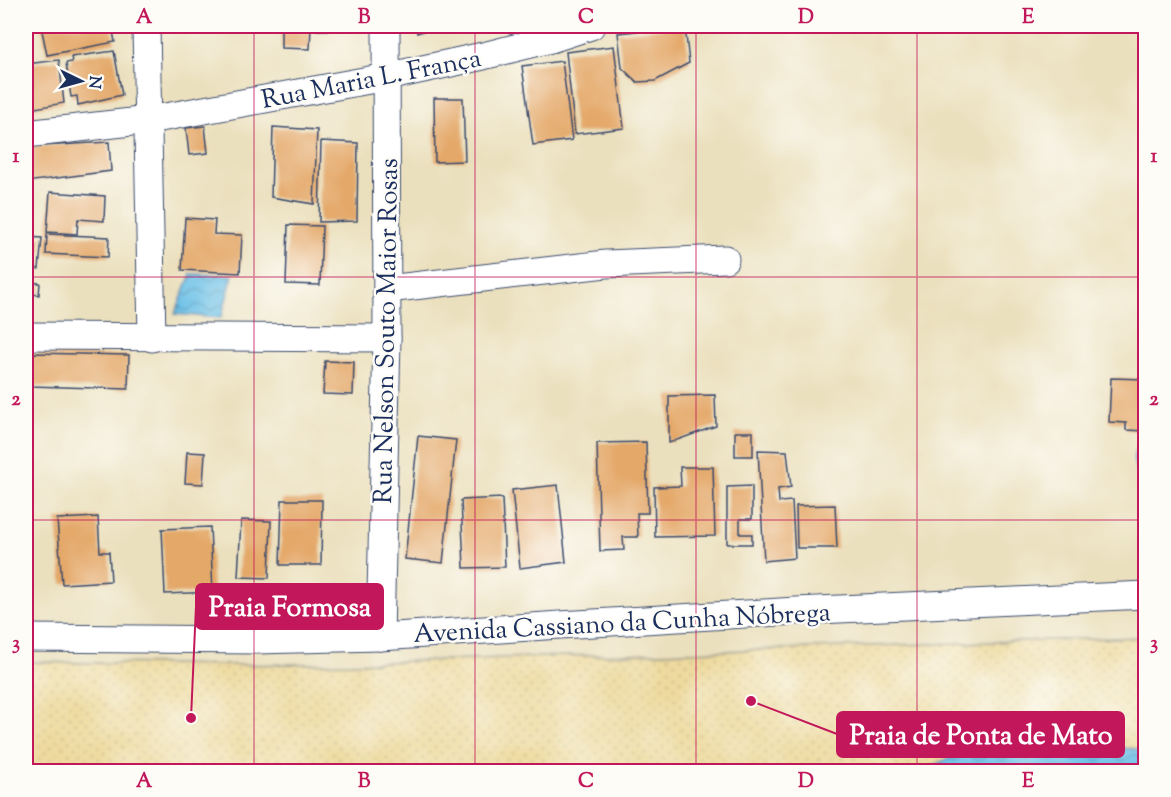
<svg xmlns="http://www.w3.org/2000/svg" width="1171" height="797" font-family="'Sorts Mill Goudy',serif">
  <defs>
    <pattern id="sand-dots" width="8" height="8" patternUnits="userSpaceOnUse" patternTransform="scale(1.5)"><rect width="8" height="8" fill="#eeda9e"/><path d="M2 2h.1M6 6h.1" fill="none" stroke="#ccbb8a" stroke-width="1.8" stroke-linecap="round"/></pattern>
    <pattern id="water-waves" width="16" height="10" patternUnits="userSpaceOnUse" patternTransform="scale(1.5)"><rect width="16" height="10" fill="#6ac0e7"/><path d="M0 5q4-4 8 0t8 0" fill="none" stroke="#569cbe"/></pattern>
  </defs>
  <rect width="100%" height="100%" fill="#fdfcf7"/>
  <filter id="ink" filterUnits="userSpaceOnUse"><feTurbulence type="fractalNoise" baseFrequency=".0167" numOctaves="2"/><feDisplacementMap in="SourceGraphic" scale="12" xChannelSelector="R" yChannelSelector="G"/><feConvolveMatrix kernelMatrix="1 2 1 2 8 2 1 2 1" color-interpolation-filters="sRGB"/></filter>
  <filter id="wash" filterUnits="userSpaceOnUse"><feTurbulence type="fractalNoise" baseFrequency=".008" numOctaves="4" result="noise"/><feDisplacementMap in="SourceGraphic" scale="24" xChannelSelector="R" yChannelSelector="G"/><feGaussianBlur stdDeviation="1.35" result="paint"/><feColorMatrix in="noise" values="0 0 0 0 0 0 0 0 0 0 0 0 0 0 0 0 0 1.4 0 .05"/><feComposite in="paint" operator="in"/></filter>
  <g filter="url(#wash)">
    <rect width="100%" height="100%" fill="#ebe0bd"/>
    <!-- sand -->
    <path fill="url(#sand-dots)" stroke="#84847e" stroke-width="1.5" d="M1145,637v113l-149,-12 -76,34h-894v-110l207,3 121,-2z"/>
    <!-- water -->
    <g fill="url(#water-waves)" stroke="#4278a2" stroke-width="1.5">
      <path d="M191,274l42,1 -12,43 -46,-4z"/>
      <path d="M1142,447l3,3v27l-7,-3c-3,-9 -7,-17 -1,-26z"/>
      <path d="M996,738l149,12v21h-225z"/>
    </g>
    <g id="blocks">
      <!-- building -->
      <g fill="#e4a869">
        <path d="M41,26h71l3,16 -68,13z"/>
        <path d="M281,26h30l-1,23 -29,-1z"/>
        <rect x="317" y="26" width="44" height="4"/>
        <path d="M415,26h25l-23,7z"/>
        <path d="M685,26l4,37 -34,18 -18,1 -15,-14 -4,-35z"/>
        <path d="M614,46l10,82 -49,6 -9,-82z"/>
        <path d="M114,51l8,44 -44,10 -1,-9 -6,1 -5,-34 6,-1 -1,-5z"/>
        <path d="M59,60l5,43 -34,6 -4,-26v-19z"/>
        <path d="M562,61l10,79 -39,5 -11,-79z"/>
        <path d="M434,98h29l2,63 -30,1z"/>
        <path d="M205,126l3,27 -19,2 -3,-27z"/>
        <path d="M273,127l44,3 -3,74 -43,-7z"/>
        <path d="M321,141l37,2 -1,78 -38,1z"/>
        <path d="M109,142l2,29 -85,11v-35z"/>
        <path d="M50,192l55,4 -1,25 -26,-2 -1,15 -30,-2z"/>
        <path d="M185,218l30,2 -1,14 28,1 -2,38 -58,-3z"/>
        <path d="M288,225l34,1 -2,59 -34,-1z"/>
        <path d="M47,234l62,3 -1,20 -62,-3z"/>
        <path d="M28,237l14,1 -3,31 -13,-2z"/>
        <path d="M26,282l14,1 -1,12 -7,-1v7h-6z"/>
        <path d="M30,353l99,2 -1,34 -98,-3z"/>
        <path d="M325,361l29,1 -1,33 -30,-1z"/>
        <path d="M1111,378l35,1v52l-20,-1v-7l-17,-1z"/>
        <path d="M715,395l1,31 -47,17v-47z"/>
        <rect x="735" y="432" width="18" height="24"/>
        <path d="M418,436l38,4 -13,123 -38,-4z"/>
        <path d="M646,442l2,71h-11l1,24h-15l1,13 -24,1 -3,-108z"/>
        <path d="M758,450l29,1 4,36 -13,2 1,13 13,-1 3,57 -31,3z"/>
        <path d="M187,452l18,1 -2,31 -18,-1z"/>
        <path d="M680,467h33l2,69 -60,1 -1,-50 27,-1z"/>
        <path d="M558,485l8,77 -46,6 -8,-78z"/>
        <path d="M752,486v33h-12v15h12v10h-25v-57z"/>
        <path d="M502,498l3,69 -41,1 -3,-68z"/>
        <path d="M282,500h40l-1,65h-41z"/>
        <path d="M835,505l2,43h-40l-1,-42z"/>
        <path d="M98,517l2,35h9l2,29 -49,3 -5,-65z"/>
        <path d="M241,520l30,1 -2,57 -31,-1z"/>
        <path d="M210,527l3,65 -48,2 -3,-65z"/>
      </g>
    </g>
  </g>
  <g filter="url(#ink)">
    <use href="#blocks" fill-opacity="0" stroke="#3a4a6c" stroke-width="1.5"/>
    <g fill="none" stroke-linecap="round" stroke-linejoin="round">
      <!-- minor casing -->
      <g stroke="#3a4a6c" stroke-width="29">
        <g id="minor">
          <path d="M146,26l6,312"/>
          <path d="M26,134l123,-14 237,-43 97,-21 68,-17 40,-13"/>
          <path d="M387,289l219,-25 119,-5"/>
          <path d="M26,336l361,2"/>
          <path d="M380,637l7,-299 -1,-312"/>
          <path d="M26,638l230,2 124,-3 180,-12 236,-14 350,-16"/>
        </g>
      </g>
      <!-- minor -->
      <use href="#minor" stroke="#fff" stroke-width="27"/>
    </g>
  </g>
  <!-- grid -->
  <path fill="none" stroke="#c2185b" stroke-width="1.5" stroke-opacity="0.55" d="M254,26v746M475,26v746M696,26v746M917,26v746M26,277h1120M26,520h1120"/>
  <g text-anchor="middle" stroke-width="5" stroke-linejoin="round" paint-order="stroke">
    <!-- street labels -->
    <g font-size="26" fill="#1b2f5e" stroke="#fdfcf7">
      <text transform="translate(371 78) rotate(-11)" y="9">Rua Maria L. França</text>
      <text transform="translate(385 331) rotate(-89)" y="9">Rua Nelson Souto Maior Rosas</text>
      <text transform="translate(622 622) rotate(-3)" y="9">Avenida Cassiano da Cunha Nóbrega</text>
    </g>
  </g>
  <!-- callouts -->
  <path fill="none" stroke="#c2185b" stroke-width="2" d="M191 718L196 606M751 701L837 734"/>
  <g fill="#c2185b" stroke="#fdfcf7" stroke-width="2">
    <circle cx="191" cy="718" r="6"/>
    <circle cx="751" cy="701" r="6"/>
  </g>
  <g fill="#c2185b" stroke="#c2185b" stroke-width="2">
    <rect x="196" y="584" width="187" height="45" rx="6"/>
    <rect x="837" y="712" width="287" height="45" rx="6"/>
  </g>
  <g font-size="27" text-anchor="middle" font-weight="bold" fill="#fff">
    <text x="290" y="616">Praia Formosa</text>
    <text x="981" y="744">Praia de Ponta de Mato</text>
  </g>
  <!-- margin -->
  <rect width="1171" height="797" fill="none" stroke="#fdfcf7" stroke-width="66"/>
  <!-- north arrow -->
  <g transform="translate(81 81) rotate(95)" stroke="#fdfcf7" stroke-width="4.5" paint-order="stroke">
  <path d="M0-4.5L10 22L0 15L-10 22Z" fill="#1b2f5e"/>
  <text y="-9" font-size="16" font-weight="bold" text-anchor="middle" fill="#1b2f5e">N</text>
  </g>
  <rect x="33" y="33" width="1105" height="731" fill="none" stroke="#c2185b" stroke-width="2"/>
  <g font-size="20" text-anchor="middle" font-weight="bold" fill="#c2185b">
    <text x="144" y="23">A</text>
    <text x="364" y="23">B</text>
    <text x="586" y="23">C</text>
    <text x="806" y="23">D</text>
    <text x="1028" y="23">E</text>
    <text x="16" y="162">1</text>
    <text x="1154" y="162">1</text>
    <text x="16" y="405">2</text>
    <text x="1154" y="405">2</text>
    <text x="16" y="649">3</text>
    <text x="1154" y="649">3</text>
    <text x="144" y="787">A</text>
    <text x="364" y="787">B</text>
    <text x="586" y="787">C</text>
    <text x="806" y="787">D</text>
    <text x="1028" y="787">E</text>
  </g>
</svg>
